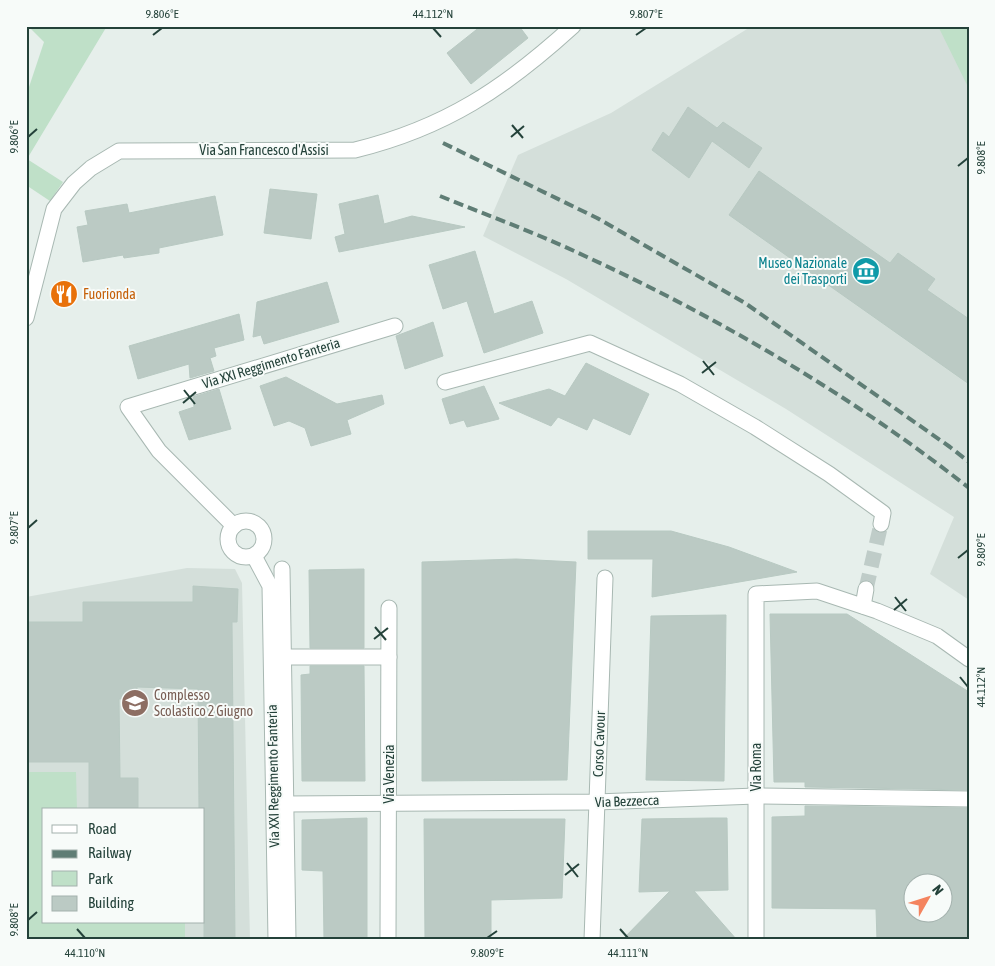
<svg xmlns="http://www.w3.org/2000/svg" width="995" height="966" font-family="'Asap Condensed',sans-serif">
  <rect width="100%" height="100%" fill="#e6efeb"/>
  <!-- built -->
  <g fill="#d4dfda" fill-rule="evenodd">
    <path d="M752,26h217v574l-39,-26 24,-57 -168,-108 -220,-130 -83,-43 35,-81 93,-42z"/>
    <path d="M187,568l48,1 7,14 8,357h-224v-343zM44,810h160v112h-160z"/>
  </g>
  <!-- green -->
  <g fill="#bfe0c8">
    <path d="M28,26h79l-80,133 36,23 -13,19 -24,-16v-89l18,-54z"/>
    <path d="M938,26h31v63z"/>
    <path d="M26,772h50l1,38h-33v112h141v18h-159z"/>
  </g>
  <!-- building -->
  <g fill="#bbcac4" stroke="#b8c9c2" fill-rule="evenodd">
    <path d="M481,26h38l9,12 -57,46 -24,-31z"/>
    <path d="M688,107l29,21 6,-6 39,26 -13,20 -37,-27 -23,37 -37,-28 11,-18 6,5z"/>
    <path d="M759,171l131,92 8,-10 37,26 -8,11 42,29v65l-240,-169z"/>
    <path d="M270,189l47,5 -6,45 -47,-6z"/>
    <path d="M378,195l6,29 28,-8 53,11 -126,25 -4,-15 10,-3 -6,-30z"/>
    <path d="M215,196l8,39 -64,13v5l-35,5 -1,-3 -40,7 -6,-35 11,-2 -3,-14 42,-7 2,9z"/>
    <path d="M475,251l19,63 38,-13 11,32 -59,20 -17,-52 -24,8 -14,-44z"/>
    <path d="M327,282l12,40 -75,22 -3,-9 -8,2 4,-35z"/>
    <path d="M239,314l5,26 -30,8 2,8 -6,2 4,13 -24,7 -1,-14 -51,15 -9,-33z"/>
    <path d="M433,322l10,34 -38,13 -9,-33z"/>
    <path d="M586,363l63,31 -19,41 -37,-17 -6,12 -29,-13 -7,9 -52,-23 50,-14 16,7z"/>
    <path d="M286,377l51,27 45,-9 2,9 -37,16 4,14 -40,12 -6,-18 -16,-7 -15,5 -14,-40z"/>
    <path d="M484,386l15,33 -32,8 -3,-7 -14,4 -8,-25z"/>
    <path d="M219,389l12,40 -42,11 -10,-28 15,-5 -1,-10z"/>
    <path d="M588,531h83l58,16 68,25 -145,25 1,-38h-65z"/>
    <path d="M516,559l60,3 -9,218 -145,1v-219z"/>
    <path d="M364,569v79h-54l-1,-78z"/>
    <path d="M193,586l45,3 -1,33h-5l3,318h-31v-130h-5l-1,-121 -61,-2v10l-18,2 1,79h18v32h-49v-48h-63v-140h57v-20h110z"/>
    <path d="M770,614h77l122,78v98l-164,-3v-5h-31z"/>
    <path d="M726,615l-2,166 -78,-1 5,-164z"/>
    <path d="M310,666h54l1,115h-63l-1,-106 9,-1z"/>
    <path d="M805,806l164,2v132h-92l-1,-31 -104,-1v-91l33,-1zM912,884h30v30h-30z"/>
    <path d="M367,818v122h-43l-1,-69 -21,-1v-50z"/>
    <path d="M713,818h14l1,72 -34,1 43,49h-115l48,-49 -31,1 3,-73z"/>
    <path d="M424,819h141l-3,79 -71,2v40h-66z"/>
  </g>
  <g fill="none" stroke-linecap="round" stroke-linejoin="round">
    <!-- street-tunnel -->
    <path stroke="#bfccc8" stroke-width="15" stroke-dasharray="15 8" stroke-linecap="butt" d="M866,589l15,-65"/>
    <!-- street casing -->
    <g stroke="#a8b8b2" stroke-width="17">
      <g id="street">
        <path d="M26,318l28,-109 20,-26 17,-15 28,-17 236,-1c90,-22 150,-62 218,-124"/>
        <path d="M445,382l145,-39 90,41 75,43 74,47 54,39 -2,11"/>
        <circle cx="246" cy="539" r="18"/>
        <path d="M234,526l-75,-75 -31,-44 267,-81"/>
        <path d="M254,556l16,30 6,354"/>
        <path d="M282,569l6,371"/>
        <path d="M863,606l3,-17"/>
        <path d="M283,657h106"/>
        <path d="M285,804l311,-2 160,-6 213,3"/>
        <path d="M388,940l1,-332"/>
        <path d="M592,940l13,-362"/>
        <path d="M756,940v-346l61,-3 60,20 60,25 32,23"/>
      </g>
    </g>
    <!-- street -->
    <use href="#street" stroke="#fff" stroke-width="15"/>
    <!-- rail -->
    <g stroke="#5f7d75" stroke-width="4" stroke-dasharray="10 5" stroke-linecap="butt">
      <path d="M443,143l154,75 148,85 205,144 19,15"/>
      <path d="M440,196c49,20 99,38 147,61 134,62 265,139 382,231"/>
    </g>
  </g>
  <!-- ticks -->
  <path fill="none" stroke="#24423a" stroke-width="2" d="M433,28l8,9M153,35l9,-7M636,35l10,-7M512,125l11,13M28,137l9,-8M511,137l13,-11M958,166l10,-8M703,361l11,14M702,373l14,-11M184,390l11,14M183,403l13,-11M28,528l9,-8M958,558l10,-8M895,597l11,14M894,610l13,-11M375,627l11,13M374,639l14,-11M960,677l8,10M567,863l11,14M565,875l14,-11M28,920l9,-8M77,929l8,9M620,929l8,9M487,938l10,-7"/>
  <!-- icons -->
  <defs>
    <g id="museum-disc" transform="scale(1.4375)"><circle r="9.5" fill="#0f9aa8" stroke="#f7fbf9"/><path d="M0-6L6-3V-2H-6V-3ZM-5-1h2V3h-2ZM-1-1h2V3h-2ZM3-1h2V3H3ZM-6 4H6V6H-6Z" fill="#fff"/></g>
    <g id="restaurant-disc" transform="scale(1.4375)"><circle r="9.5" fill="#e8710a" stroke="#f7fbf9"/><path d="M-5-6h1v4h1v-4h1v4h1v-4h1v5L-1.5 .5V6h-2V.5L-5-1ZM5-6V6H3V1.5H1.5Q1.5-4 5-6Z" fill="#fff"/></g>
    <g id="school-disc" transform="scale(1.4375)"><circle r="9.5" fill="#8d6e63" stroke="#f7fbf9"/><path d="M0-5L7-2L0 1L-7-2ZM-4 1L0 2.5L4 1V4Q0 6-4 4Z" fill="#fff"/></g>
  </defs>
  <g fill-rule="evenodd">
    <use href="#museum-disc" x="866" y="271"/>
    <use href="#restaurant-disc" x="64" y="294"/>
    <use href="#school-disc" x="135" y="703"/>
  </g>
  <g text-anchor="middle" stroke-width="4" stroke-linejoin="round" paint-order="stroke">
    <!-- street labels -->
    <g font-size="14" fill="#24423a" stroke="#f7fbf9">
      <text x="264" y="155">Via San Francesco d'Assisi</text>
      <text transform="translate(271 363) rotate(-17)" y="5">Via XXI Reggimento Fanteria</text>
      <text transform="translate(599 744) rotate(-88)" y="5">Corso Cavour</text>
      <text transform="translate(756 767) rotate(-90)" y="5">Via Roma</text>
      <text transform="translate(389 774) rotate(-90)" y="5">Via Venezia</text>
      <text transform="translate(273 776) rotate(-91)" y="5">Via XXI Reggimento Fanteria</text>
      <text transform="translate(627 801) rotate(-2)" y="5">Via Bezzecca</text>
    </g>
    <!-- culture labels -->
    <g font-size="14" fill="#0d838f" stroke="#f7fbf9" text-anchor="end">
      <text x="847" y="268">Museo Nazionale<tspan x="847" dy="16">dei Trasporti</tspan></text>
    </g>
    <!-- food labels -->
    <g font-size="14" fill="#c56008" stroke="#f7fbf9" text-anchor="start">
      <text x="83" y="299">Fuorionda</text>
    </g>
    <!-- education labels -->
    <g font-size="14" fill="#785e54" stroke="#f7fbf9" text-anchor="start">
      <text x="154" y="700">Complesso<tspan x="154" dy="16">Scolastico 2 Giugno</tspan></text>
    </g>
  </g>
  <!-- border -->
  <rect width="995" height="966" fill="none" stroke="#f7fbf9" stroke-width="55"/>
  <!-- legend -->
  <rect x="42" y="808" width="162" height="115" fill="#f7fbf9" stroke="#a3b1ad"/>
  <rect x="52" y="825" width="25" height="8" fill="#ffffff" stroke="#a3b1ad"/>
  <text x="88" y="834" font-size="15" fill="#24423a">Road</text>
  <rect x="52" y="850" width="25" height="8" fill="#5f7d75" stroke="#a3b1ad"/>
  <text x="88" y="858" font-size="15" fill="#24423a">Railway</text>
  <rect x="52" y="871" width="25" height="15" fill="#bfe0c8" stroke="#a3b1ad"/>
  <text x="88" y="884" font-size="15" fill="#24423a">Park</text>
  <rect x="52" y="896" width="25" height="15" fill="#bbcac4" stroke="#a3b1ad"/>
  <text x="88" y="908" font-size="15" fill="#24423a">Building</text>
  <!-- north arrow -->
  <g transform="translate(928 898) rotate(51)"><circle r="24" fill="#f7fbf9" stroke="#a3b1ad"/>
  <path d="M0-4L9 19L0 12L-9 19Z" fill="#f4845f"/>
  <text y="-8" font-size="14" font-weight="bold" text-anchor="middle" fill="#24423a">N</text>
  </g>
  <rect x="28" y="28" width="940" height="910" fill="none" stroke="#24423a" stroke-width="2"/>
  <g font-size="12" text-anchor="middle" fill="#24423a">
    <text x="162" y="18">9.806°E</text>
    <text x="433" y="18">44.112°N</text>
    <text x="646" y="18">9.807°E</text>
    <text transform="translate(14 137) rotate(-90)" y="4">9.806°E</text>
    <text transform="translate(981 158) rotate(-90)" y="4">9.808°E</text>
    <text transform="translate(14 528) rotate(-90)" y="4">9.807°E</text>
    <text transform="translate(981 550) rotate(-90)" y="4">9.809°E</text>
    <text transform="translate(981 687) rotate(-90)" y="4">44.112°N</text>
    <text transform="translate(14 920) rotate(-90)" y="4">9.808°E</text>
    <text x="85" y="957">44.110°N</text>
    <text x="487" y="957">9.809°E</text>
    <text x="628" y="957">44.111°N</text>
  </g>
</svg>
